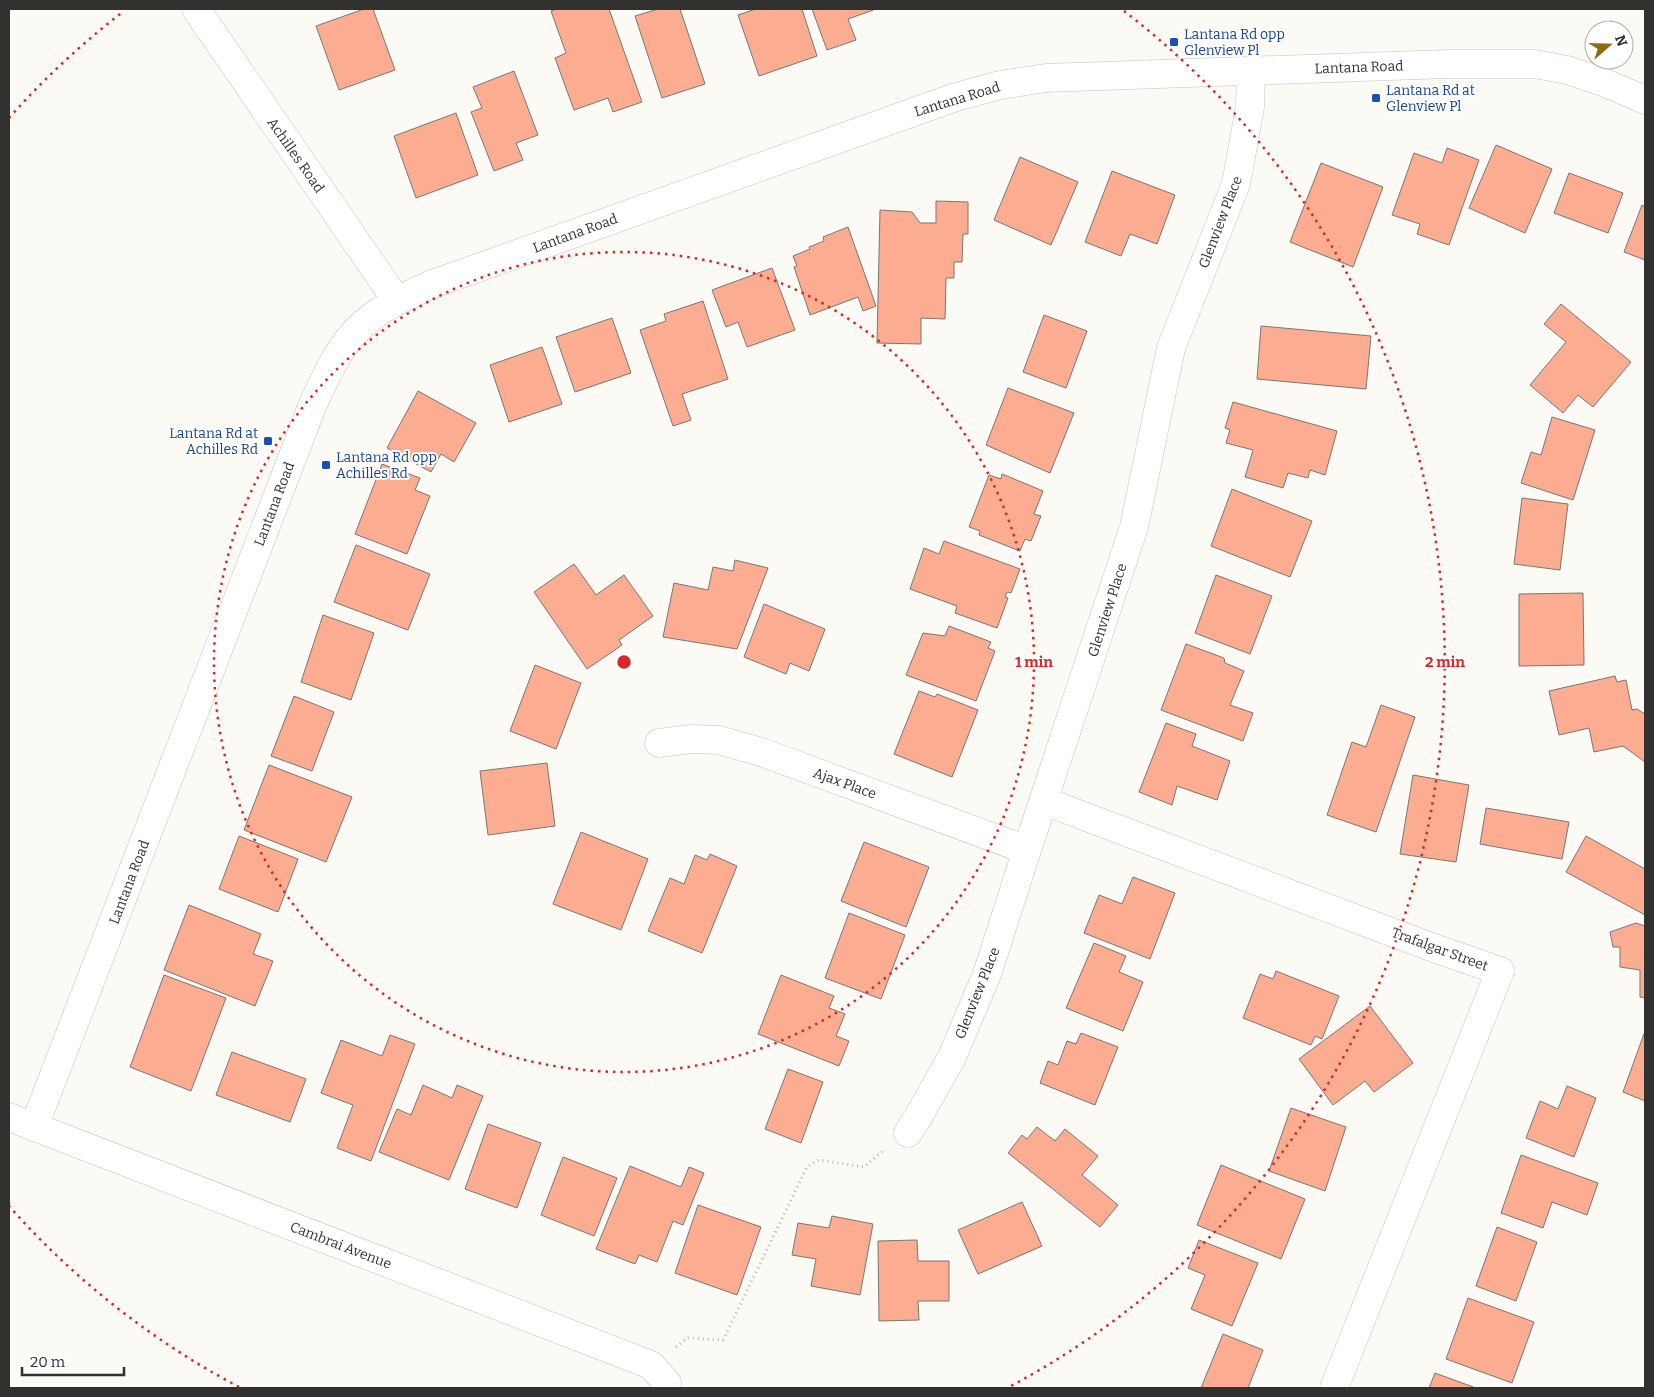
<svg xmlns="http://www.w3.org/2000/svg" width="1654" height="1397" font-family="Bitter,serif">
  <rect width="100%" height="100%" fill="#fbfaf4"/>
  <!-- building -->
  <g fill="#fbac91" stroke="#7b7674">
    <path d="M364,9h9l22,61 -56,20 -23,-64z"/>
    <path d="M556,9h53l33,93 -29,10 -5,-14 -34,12 -19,-52 11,-5 -15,-42z"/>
    <path d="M658,9h22l25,75 -43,14 -27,-82z"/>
    <path d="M756,9h46l15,47 -58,20 -21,-61z"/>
    <path d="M812,9h64l-28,10 8,21 -29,10z"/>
    <path d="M514,71l24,64 -22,8 7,17 -29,11 -23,-59 11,-4 -9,-21z"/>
    <path d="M456,113l22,62 -62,23 -22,-62z"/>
    <path d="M1496,145l56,24 -27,64 -56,-25z"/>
    <path d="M1447,148l32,12 -30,85 -32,-11 3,-10 -28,-9 22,-62 28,10z"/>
    <path d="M1020,157l58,25 -27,63 -57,-25z"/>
    <path d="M1321,163l62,24 -30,80 -63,-25z"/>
    <path d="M1112,171l63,24 -18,49 -27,-10 -9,22 -36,-14z"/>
    <path d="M1569,173l54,20 -15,40 -54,-20z"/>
    <path d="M936,201l32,1v32h-5l-1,28h-8v16h-8l-1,41 -24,-1v26l-44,-1 3,-133 32,2 8,11h16z"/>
    <path d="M1642,205l3,2v53l-21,-8z"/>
    <path d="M848,227l28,79 -13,5 -5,-14 -48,18 -16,-48 3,-1 -4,-10 17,-7 -1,-2 15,-6 -1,-4z"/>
    <path d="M772,268l23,62 -48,17 -9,-25 -12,5 -14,-37z"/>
    <path d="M703,301l25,78 -46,15 9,26 -18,6 -33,-96 26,-9 -2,-7z"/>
    <path d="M1561,304l70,58 -38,45 -15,-12 -15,18 -33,-28 36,-43 -22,-18z"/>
    <path d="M1044,315l43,16 -21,57 -43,-16z"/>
    <path d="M612,318l19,55 -56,19 -19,-55z"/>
    <path d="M1261,326l110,10 -5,53 -109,-10z"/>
    <path d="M542,347l20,57 -53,18 -19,-57z"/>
    <path d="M1008,388l66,25 -24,60 -64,-28z"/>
    <path d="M418,391l58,32 -22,39 -13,-8 -10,18 -44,-24z"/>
    <path d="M1233,402l104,29 -12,44 -15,-5 -2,8 -20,-5 -5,15 -38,-11 8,-27 -27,-7 4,-13 -5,-2z"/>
    <path d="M1552,417l43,13 -22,70 -52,-17 10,-31 10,3z"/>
    <path d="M382,464l38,14 -5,12 15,6 -23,58 -52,-20z"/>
    <path d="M1002,474l41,17 -9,23 7,2 -10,25 -6,-2 -5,12 -41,-16 1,-4 -11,-4 20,-52 12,4z"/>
    <path d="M1232,489l80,32 -22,56 -79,-31z"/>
    <path d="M1522,498l46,6 -8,66 -46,-6z"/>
    <path d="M944,541l76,28 -9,24 -4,-1 -2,5 3,1 -11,30 -42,-15 2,-7 -47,-17 14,-41 15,6z"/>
    <path d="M356,545l74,29 -22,56 -74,-28z"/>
    <path d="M735,560l33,8 -31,81 -74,-12 11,-54 34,7 5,-23 20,4z"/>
    <path d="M574,564l22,31 28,-20 29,41 -34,24 3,5 -35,24 -53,-77z"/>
    <path d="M1216,575l56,21 -22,58 -55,-21z"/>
    <path d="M1583,593l1,72 -65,1v-72z"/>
    <path d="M764,604l61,25 -16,42 -19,-8 -4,11 -42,-17z"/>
    <path d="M323,615l51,18 -23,67 -50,-18z"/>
    <path d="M949,626l42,16 -3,6 7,3 -19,50 -70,-26 17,-42 22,3z"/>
    <path d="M1186,644l38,14 1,5 19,8 -14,34 23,8 -10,28 -82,-31z"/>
    <path d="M535,665l46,18 -25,66 -46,-18z"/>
    <path d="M1615,676l2,6 9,-2 6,30 5,-1 8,5v48l-22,-16 -29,6 -5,-24 -30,7 -10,-44z"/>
    <path d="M919,691l16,6 2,-3 41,16 -26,67 -58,-23z"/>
    <path d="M294,696l40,16 -22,59 -41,-15z"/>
    <path d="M1381,705l34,12 -39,115 -49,-17 25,-73 14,5z"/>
    <path d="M1166,723l30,11 -4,12 38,15 -13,39 -40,-14 -5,19 -33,-13z"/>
    <path d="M547,763l8,63 -67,9 -8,-64z"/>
    <path d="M269,765l83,32 -26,65 -82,-32z"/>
    <path d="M1413,775l56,10 -13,77 -56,-8z"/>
    <path d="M1486,808l83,14 -7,37 -82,-15z"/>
    <path d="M581,832l67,27 -27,71 -68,-26z"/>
    <path d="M239,836l59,23 -20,53 -59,-23z"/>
    <path d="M1586,836l59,33v46l-79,-43z"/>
    <path d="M864,842l65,25 -23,60 -65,-26z"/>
    <path d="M710,854l27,12 -35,87 -54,-22 22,-53 14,6 11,-29 12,5z"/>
    <path d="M1133,877l42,16 -25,66 -66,-26 15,-38 23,9z"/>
    <path d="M189,905l72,29 -8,20 20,7 -18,45 -91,-36z"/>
    <path d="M849,913l56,22 -24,64 -56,-21z"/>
    <path d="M1636,923l9,3v72l-5,-1v-27l-20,-3v-20h-7l-3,-15z"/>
    <path d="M1094,943l32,13 -7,16 24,10 -20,49 -57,-23z"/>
    <path d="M1276,971l63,25 -17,43 -7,-3 -4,9 -68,-27 17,-44 13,5z"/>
    <path d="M164,975l62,23 -35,93 -61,-24z"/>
    <path d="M781,975l53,21 -5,12 16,6 -9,22 13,5 -10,25 -81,-32z"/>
    <path d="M1370,1006l43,57 -39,29 -9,-11 -32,24 -34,-46z"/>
    <path d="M1645,1031v70l-22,-9z"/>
    <path d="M1081,1033l37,14 -23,58 -55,-22 8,-22 10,4 9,-24 9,3z"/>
    <path d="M390,1035l25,9 -44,117 -34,-13 16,-43 -32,-12 20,-53 41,16z"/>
    <path d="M232,1052l74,27 -16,43 -74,-27z"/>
    <path d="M788,1069l35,13 -22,61 -36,-14z"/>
    <path d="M423,1085l29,13 5,-13 26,11 -34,84 -70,-28 18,-43 14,6z"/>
    <path d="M1567,1086l29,12 -22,59 -48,-19 14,-37 18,8z"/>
    <path d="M1291,1108l55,19 -21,64 -56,-20z"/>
    <path d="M488,1124l53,19 -24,65 -52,-19z"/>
    <path d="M1037,1127l18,14 10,-12 33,27 -16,19 36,30 -18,22 -92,-74 14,-18 5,4z"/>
    <path d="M1521,1155l77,28 -11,32 -35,-13 -9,26 -42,-15z"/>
    <path d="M563,1157l54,21 -23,58 -53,-21z"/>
    <path d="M1221,1165l84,34 -24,60 -84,-34z"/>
    <path d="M630,1166l51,21 8,-20 15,6 -21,52 -10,-4 -16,41 -18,-7 -4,9 -39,-15z"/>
    <path d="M1022,1202l20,44 -64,28 -20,-44z"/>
    <path d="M698,1205l63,22 -24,68 -62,-22z"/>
    <path d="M832,1216l41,8 -13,71 -49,-9 5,-27 -24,-4 6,-32 31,5z"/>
    <path d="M1497,1227l40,15 -21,59 -40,-15z"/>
    <path d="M917,1240l1,21h31v40h-31l1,19 -40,1 -1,-80z"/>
    <path d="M1199,1240l59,23 -26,63 -41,-17 14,-34 -17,-7z"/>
    <path d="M1468,1298l66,24 -22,61 -66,-24z"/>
    <path d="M1223,1334l40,16 -15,38h-47z"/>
    <path d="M1435,1373l41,15h-47z"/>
  </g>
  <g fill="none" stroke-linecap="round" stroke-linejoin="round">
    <!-- minor casing -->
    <g stroke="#c4c3be" stroke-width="29">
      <g id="minor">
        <path d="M196,9l201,292"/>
        <path d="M659,743l32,-4 28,1 42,12 266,98"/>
        <path d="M1044,801l387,146 69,24 -166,417"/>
        <path d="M9,1117l642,248 16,18"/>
        <path d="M34,1127l279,-723c13,-27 25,-57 48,-78 19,-18 45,-30 69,-41l523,-187 47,-13 46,-7 401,-14h88l32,6 36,12 42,18"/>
        <path d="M908,1133l9,-14 35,-62 35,-83 40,-124 107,-323 37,-179 65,-164 14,-77 1,-37"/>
      </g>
    </g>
    <!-- path -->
    <path stroke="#b8b8b3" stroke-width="3" stroke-dasharray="1 4" stroke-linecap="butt" d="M676,1347l11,-9 36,2 84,-173 12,-7 45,7 19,-16"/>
    <!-- minor -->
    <use href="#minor" stroke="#fff" stroke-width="28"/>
  </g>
  <!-- distance rings -->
  <g fill="none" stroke="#d62828" stroke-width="2.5" stroke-dasharray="2.5 5">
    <circle cx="624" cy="662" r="410"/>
    <path d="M239 1387A821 821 0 0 1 9 1206M9 118A821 821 0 0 1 124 11M1124 11A821 821 0 0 1 1009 1387"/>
  </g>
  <!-- markers -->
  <g fill="#1a4fb4" stroke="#fff" stroke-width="2">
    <rect x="1169" y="37" width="10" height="10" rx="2.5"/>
    <rect x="1371" y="93" width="10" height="10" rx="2.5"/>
    <rect x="263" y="436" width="10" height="10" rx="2.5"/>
    <rect x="321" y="460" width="10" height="10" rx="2.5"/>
  </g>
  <g text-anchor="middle" stroke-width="4" stroke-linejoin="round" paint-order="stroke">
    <!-- transit labels -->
    <g font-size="14" fill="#164399" stroke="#fff" text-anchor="start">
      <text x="1184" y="39">Lantana Rd opp<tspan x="1184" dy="16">Glenview Pl</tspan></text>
      <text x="1386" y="95">Lantana Rd at<tspan x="1386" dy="16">Glenview Pl</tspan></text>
      <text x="258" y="438" text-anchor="end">Lantana Rd at<tspan x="258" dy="16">Achilles Rd</tspan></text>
      <text x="336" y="462">Lantana Rd opp<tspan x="336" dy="16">Achilles Rd</tspan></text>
    </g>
    <!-- street labels -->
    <g font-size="14" fill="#31312f" stroke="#fff">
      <text transform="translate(1359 67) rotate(-2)" y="5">Lantana Road</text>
      <text transform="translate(957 99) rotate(-17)" y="5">Lantana Road</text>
      <text transform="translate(296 155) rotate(55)" y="5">Achilles Road</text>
      <text transform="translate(1220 222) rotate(-69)" y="5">Glenview Place</text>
      <text transform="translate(575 233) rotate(-20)" y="5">Lantana Road</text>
      <text transform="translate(274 504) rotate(-69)" y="5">Lantana Road</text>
      <text transform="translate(1107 610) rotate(-72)" y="5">Glenview Place</text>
      <text transform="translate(845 783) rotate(20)" y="5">Ajax Place</text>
      <text transform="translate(129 882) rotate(-69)" y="5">Lantana Road</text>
      <text transform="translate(1440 949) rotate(20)" y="5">Trafalgar Street</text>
      <text transform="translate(977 993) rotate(-68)" y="5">Glenview Place</text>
      <text transform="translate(341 1245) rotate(21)" y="5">Cambrai Avenue</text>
    </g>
  </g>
  <circle cx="624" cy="662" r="8" fill="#d62828" stroke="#fff" stroke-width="2.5"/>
  <g font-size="15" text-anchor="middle" font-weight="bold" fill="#d62828" stroke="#fff" stroke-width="4" stroke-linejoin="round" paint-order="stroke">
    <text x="1034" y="667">1 min</text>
    <text x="1445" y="667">2 min</text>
  </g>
  <!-- border -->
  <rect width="1654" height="1397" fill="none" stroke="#31312f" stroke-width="20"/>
  <!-- north arrow -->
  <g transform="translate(1609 45) rotate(70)"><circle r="24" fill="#ffffff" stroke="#adadac"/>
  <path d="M0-4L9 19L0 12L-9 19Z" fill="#8c6e10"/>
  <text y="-8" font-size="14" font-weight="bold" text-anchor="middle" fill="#31312f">N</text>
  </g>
  <!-- scale -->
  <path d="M22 1367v8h102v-8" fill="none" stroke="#31312f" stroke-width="2.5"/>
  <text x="30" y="1367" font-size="15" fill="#31312f" stroke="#ffffff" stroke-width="4" paint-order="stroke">20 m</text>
</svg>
